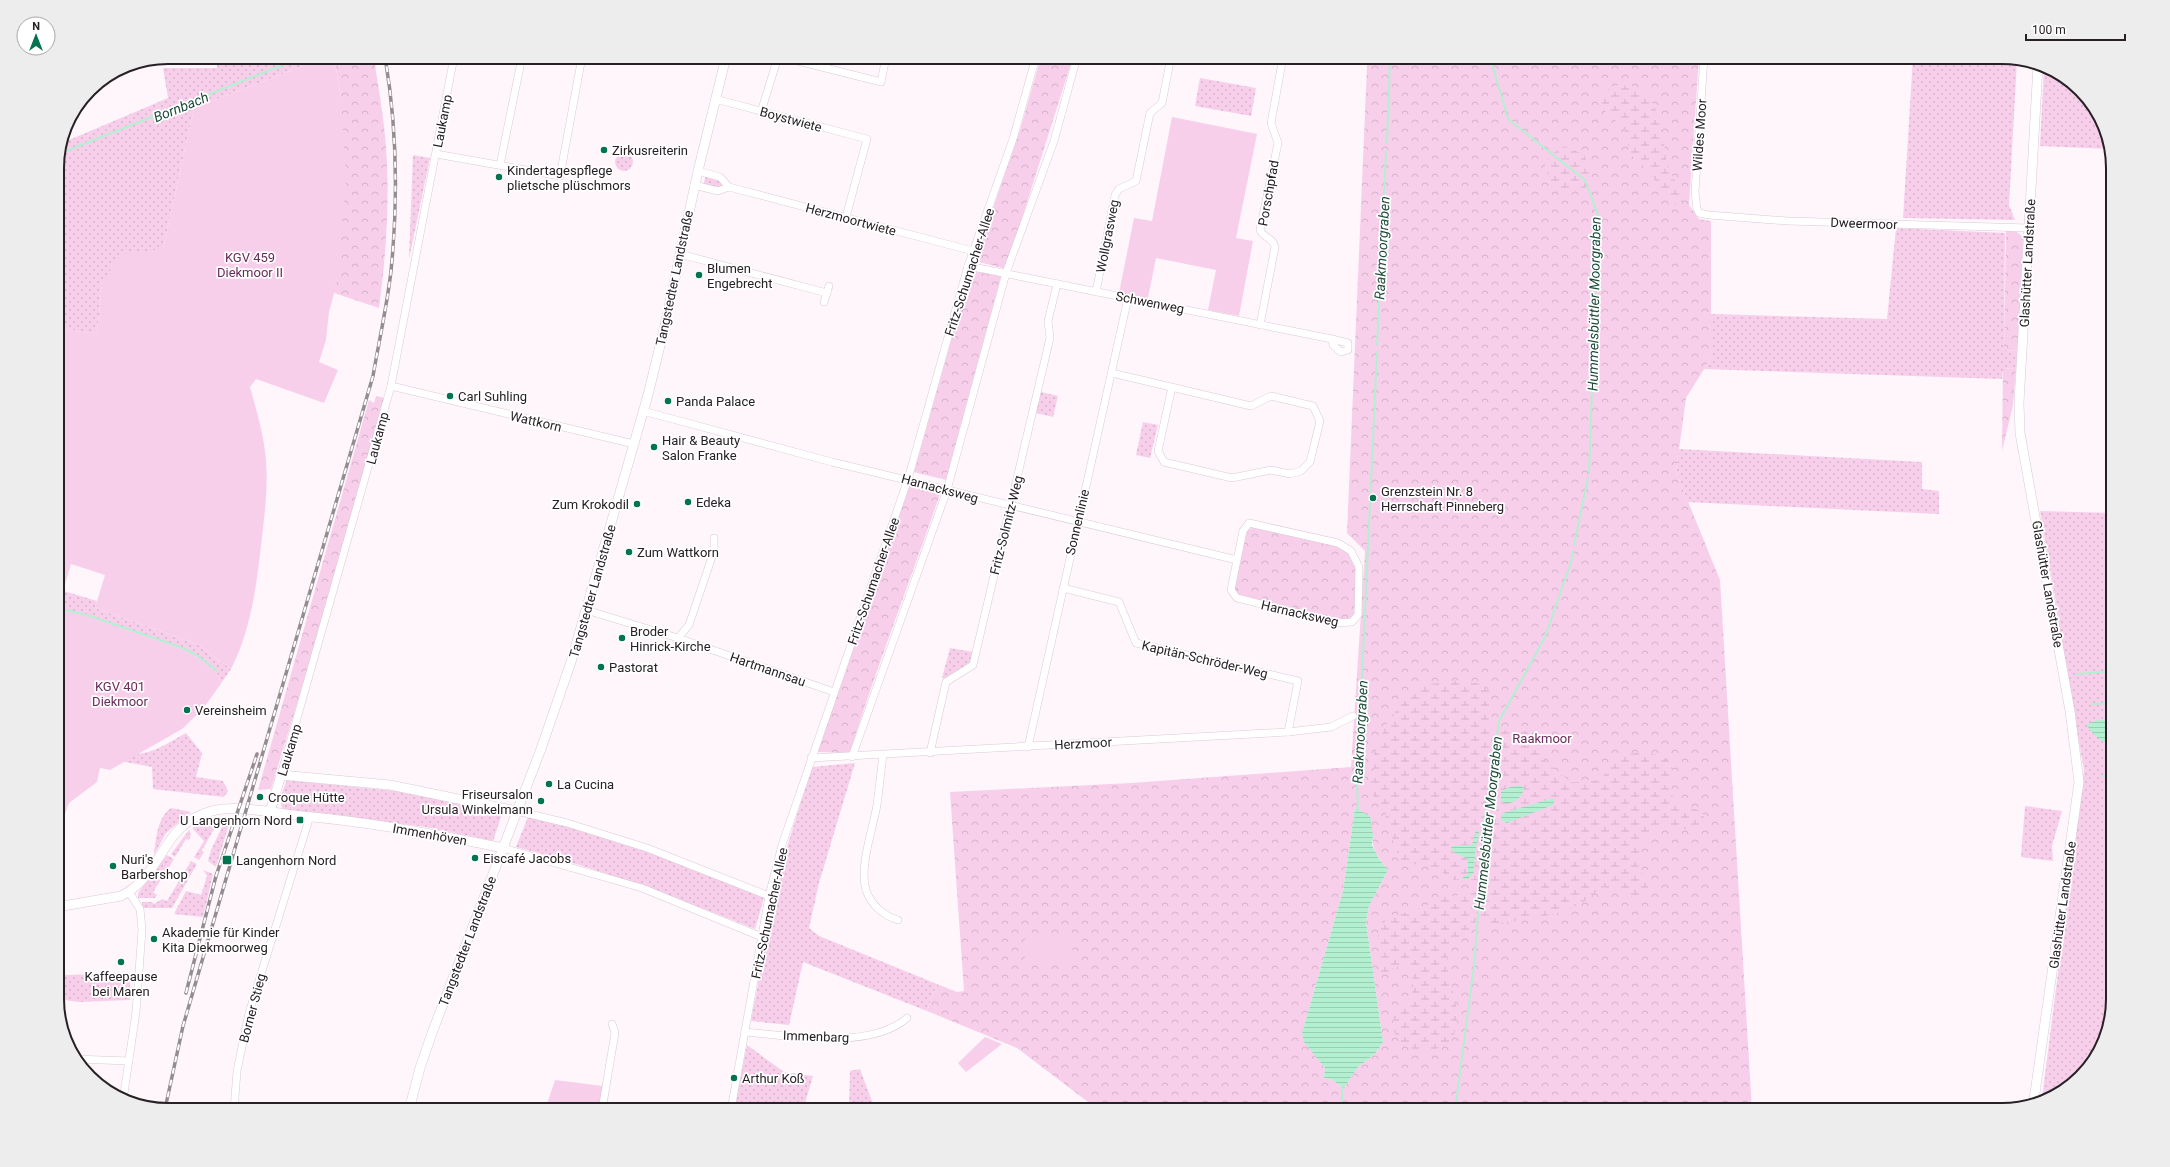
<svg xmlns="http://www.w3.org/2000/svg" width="2170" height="1167" font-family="Roboto,sans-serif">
  <defs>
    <pattern id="grass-dots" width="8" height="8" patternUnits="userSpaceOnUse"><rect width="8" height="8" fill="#f8cfeb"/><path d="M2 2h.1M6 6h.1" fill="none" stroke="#d5b1c9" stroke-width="1.8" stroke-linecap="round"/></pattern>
    <pattern id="forest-crowns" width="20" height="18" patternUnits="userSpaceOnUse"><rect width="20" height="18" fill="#f8cfeb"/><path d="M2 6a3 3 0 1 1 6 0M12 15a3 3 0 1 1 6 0" fill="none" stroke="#d5b1c9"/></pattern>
    <pattern id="wetland-marsh" width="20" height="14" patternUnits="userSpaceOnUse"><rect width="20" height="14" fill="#f8cfeb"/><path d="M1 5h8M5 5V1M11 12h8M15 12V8" fill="none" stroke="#d5b1c9"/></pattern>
    <pattern id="water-rules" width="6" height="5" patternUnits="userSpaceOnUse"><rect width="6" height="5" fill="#b2f0d1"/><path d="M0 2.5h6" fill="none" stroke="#99ceb3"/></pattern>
  </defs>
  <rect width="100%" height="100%" fill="#fef6fb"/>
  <!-- grass -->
  <g fill="url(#grass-dots)">
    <path d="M217,57h98l-12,4v5l-109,42 -31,141 -61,34 -5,51 -40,-6v-167l5,-18 106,-45 -5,-30h54z"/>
    <path d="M1913,57h89l15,3 -8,145 6,15 -112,-2z"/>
    <path d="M2044,67l7,2 43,37 15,43 -69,-3z"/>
    <path d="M1200,78l56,10 -5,28 -56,-10z"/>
    <circle cx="624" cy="162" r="9"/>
    <path d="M413,155l17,3 -21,101z"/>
    <path d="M706,175l13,3 5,8 -6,4 -15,-4z"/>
    <path d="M1896,228l109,5 -1,117 15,1 -3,17 -13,1 -1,10 -298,-10 7,-11v-44l176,5z"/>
    <path d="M1041,392l17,4 -5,21 -17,-4z"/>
    <path d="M1143,422l15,3 -8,33 -14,-3z"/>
    <path d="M1679,449l243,13v27l17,2v23l-251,-12 -12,-30z"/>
    <path d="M2040,511l73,2v486l-12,49 -37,43 -22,7 42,-328 -27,-149 2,-1z"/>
    <path d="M57,589l40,12 -2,7 102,36 34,25 -9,13 -6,-10 -19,-15 -15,-8 -95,-33 -30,-7z"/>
    <path d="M950,648l23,4 -2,11 -25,15h-4z"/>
    <path d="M186,733l16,20 -6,24 27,4 5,10 -4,6 -71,-8 -1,-22 -32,-6 2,-6c30,0 39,-8 64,-22z"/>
    <path d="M855,763l-36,120 -10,45 10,8 118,48 -10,27 -124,-49 -14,63 -38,-4 23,-120 13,-54 25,-80z"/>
    <path d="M287,780l108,11 108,20 -10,30 -67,-14 -144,-18 -2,-11z"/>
    <path d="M2025,806l37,5 -10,35 1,15 -32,-4z"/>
    <path d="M171,808l20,4 -25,21 -12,22c2,-16 3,-37 17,-47z"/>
    <path d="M528,817l37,9 111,35 88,37 -9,31c-79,-32 -157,-61 -239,-82z"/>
    <path d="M219,819h4l-3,7 -4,-1 -12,22 1,2 -2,-1 -2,2 3,2 -5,8 -5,-3 10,-16 -12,-13z"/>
    <path d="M225,821h5l-14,46 -8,-6 3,-11z"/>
    <path d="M189,830l2,4 -2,6 -3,-1 -11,18 -4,-3z"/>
    <path d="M167,855l7,4 -21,33 4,3 -2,3h-17v-5z"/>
    <path d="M191,861l6,3 -25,44h-30v-6h10l2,2 8,-5 5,2z"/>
    <path d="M203,870l10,4 -10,43 -29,-3 12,-23 15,4 6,-19z"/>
    <path d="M130,973v27l-51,2 -22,-3v-25l11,1z"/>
    <path d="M747,1045l37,27 29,4 -10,34h-69z"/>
    <path d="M860,1069l13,35 -24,5 1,-38z"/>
  </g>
  <!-- forest -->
  <g fill="url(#forest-crowns)" fill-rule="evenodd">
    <path d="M334,57h40c4,30 10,60 12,90 4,53 0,109 -7,161l-45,-15 2,-7 5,-188z"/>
    <path d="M1041,57h32l-67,212 -31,-8 45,-131z"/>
    <path d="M1366,57h333l-10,148 10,14 12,2v137l-25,40 -10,74 44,108 32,530h-659l-1,-5 -75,-57 -90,-37 10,-27 20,8 7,-1 -14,-199 181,-9 220,-16 14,-216 -18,-18 20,-467zM1355,808l18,27c-2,15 6,24 15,35l-19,36 -3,16 17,120 -8,12 -17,13 -14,21 -12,-8 -8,-2 1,-10 -23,-35 41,-142z"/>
    <path d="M2006,230l11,2 6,5 -4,114 -15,-1z"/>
    <path d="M971,270l30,6 -55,204 -32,-8z"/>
    <path d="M2016,368l-3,37 -11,46 1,-82z"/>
    <path d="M376,396l9,2 -49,178 -65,213 -13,1 111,-390 5,3z"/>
    <path d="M909,482l32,9c-30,88 -64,174 -91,262l-32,-1 32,-102z"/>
    <path d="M1253,527l83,19 12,6 9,14 -2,47 -4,5 -10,2 -101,-23 -6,-8v-3l13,-55z"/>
  </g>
  <!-- wetland -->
  <g fill="url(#wetland-marsh)" fill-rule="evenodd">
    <path d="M1614,85l21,1 13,7 13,29 6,44 17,31 -3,9 -10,-2 -24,-35 -17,-15 -6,-26 -18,-15 -7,-18z"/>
    <path d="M1565,147l19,7 8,23 -8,13c-24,2 -32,0 -39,-25l6,-11z"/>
    <path d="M1459,680c13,3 27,1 33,16l-4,20 2,10 13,4 23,1c10,9 10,14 15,24 2,5 26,25 31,27 8,0 18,0 25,-2 10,-4 13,-16 22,-22 14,-8 45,-8 53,9 2,7 -2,17 -3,24 11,16 16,15 33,20l4,12c-11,14 -25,2 -39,3 -11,2 -19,10 -26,17l-3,27 12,10 -4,13 -6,5c-14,-1 -24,-10 -39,-11 -27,32 -84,33 -123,39l3,-46h-27l-17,-11 -37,-8 -14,-42 -2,-12 -13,-13 -2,-7 6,-24 -1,-9 10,-25 21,-32 8,-7 11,-5zM1550,799l3,6 -40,16 -4,-10 18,-3zM1479,831l-5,41 -6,7h-7l7,-5v-16l-15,-6 -2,-6 21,-1z"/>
    <path d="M1478,892l-3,37 -25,19c-1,5 -3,11 -3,15 2,23 24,68 -4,83 -22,11 -52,2 -50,-27 1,-10 11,-13 17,-21 5,-9 3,-23 -1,-33l-3,-1 -13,4 -8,6 -4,-2 -3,-24v-23l17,-9 30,-10 20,-9z"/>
  </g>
  <!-- garden -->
  <g fill="#f8cfeb">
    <path d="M315,57h19l7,41 5,84 -10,104 -7,26 -3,28 -7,22 19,8 -14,33 -68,-24 -6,8c7,25 14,48 16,74 2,26 -1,50 -4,76 -5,44 -10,92 -31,132l-34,-25 -102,-36 10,-33 -34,-11 -8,27 -6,-2v-261l40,6 5,-51 18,-29 43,-5 31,-141 109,-42v-5z"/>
    <path d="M1172,117l85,17 -21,104 17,3 -14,75 -31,-6 8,-40 -60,-12 -8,40 -29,-5 15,-75 18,3z"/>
    <path d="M57,609l30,7 95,33 15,8 19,15 6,10 -19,27 -21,20 -72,41 -10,-2 -3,14 -28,21 -12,32z"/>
    <path d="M1072,938l1,22 -48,2v-23z"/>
    <path d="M985,1037l17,7 -36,28 -8,-9z"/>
    <path d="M555,1080l48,6 -3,24h-55z"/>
  </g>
  <!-- water -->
  <g fill="url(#water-rules)">
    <path d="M2098,720l15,1v23c-9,1 -24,-12 -26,-20z"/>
    <path d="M1520,785l4,3c-1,9 -13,20 -23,13v-9l6,-4z"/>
    <path d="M1550,799h5l-2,6 -46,18 -6,-3 2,-7z"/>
    <path d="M1355,808l15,8 3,19 -1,10 7,14 9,11 -19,36 -3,16 17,120 -8,12 -17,13 -14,21 -12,-8 -8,-2 1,-10 -21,-26 -2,-9 41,-142z"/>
    <path d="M1476,830l3,2 -4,20 -1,20 -6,7h-7l7,-5v-15l-15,-7 -2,-6 21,-1z"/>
  </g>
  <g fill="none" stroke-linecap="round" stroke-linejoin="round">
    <!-- stream -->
    <g stroke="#b2f0d1" stroke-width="2">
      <path d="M1490,57l18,62 77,61 13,35 -9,258"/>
      <path d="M1387,143l3,-86"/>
      <path d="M58,156l3,-3 242,-96"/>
      <path d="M1377,345l9,-194"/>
      <path d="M1574,545l14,-67"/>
      <path d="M57,608l30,7 96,33 15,8 19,15"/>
      <path d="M2077,674l36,-3"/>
      <path d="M2092,704l21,-1"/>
      <path d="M2103,776l10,-1"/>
      <path d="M1358,810l-1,-27 20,-431"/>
      <path d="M2112,1003l-1,-4 2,-3"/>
      <path d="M1342,1085v25"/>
      <path d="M1455,1110l19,-144 12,-157 13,-88 46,-84 26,-75 2,-11"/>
    </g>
    <!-- minor casing -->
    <g stroke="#dcc9d6" stroke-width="8">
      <g id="minor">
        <path d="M782,57l99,25 5,-25"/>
        <path d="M1704,57l-9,135 2,17 2,4 10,2 79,6 241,7"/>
        <path d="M715,99l152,40 -21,78"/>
        <path d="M761,112l17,-55"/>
        <path d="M436,154l124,22 22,-119"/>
        <path d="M500,165l22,-108"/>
        <path d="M698,171l22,6 9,10 244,64"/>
        <path d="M694,185l24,6 11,-4"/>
        <path d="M680,254l147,39"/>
        <path d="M968,266l364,73 1,6 8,7 7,-2v-7l-16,-4"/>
        <path d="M1096,292l19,-97 4,-6 17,-8 14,-68 12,-10 9,-46"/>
        <path d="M824,302l5,-16"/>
        <path d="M1260,325l15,-78c-2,-10 -12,-9 -15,-17l18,-87 -7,-20 12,-66"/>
        <path d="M1112,373l139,33 20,-10 42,10 7,15 -10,41 -9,9 -11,3 -19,-4 -39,8 -68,-16 -6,-11 14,-64"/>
        <path d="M391,386l243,58"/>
        <path d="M643,411l189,51 405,98 -6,30 6,8 100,25 15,-1 6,-7 1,-48 -8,-16 -13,-8 -89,-20 -6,8 -6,29"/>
        <path d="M1063,588l56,14 17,41 162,38 -10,51"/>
        <path d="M586,610l92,28 156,54"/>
        <path d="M678,638l11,-13 25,-74v-13"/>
        <path d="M1028,747l100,-449"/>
        <path d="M930,753l16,-71 27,-17 77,-327 -2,-17 9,-37"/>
        <path d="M883,755c-2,17 -4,33 -6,50 -4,23 -18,62 -11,85 5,15 18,26 32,30"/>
        <path d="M852,757l95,-267 59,-217 48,-132 23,-84"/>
        <path d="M811,758l477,-26 43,-5 22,-11"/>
        <path d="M281,775l110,-389 63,-329"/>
        <path d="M517,811l50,12 80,25 122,48"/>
        <path d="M503,848l139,40 120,49"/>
        <path d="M745,1032c46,4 126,18 162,-14"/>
        <path d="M75,1059l54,2"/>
        <path d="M123,1100l13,-88 6,-82 -2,-21 -11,-17"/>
        <path d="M234,1110l3,-39 12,-58 61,-197"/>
        <path d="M602,1110l12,-71 1,-7 -3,-8"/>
        <path d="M731,1110l38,-214 13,-51 126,-366 60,-213 45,-127 23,-82"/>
      </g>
    </g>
    <!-- tertiary casing -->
    <g stroke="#dcc9d6" stroke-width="10">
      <g id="tertiary">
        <path d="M270,812l11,-37 109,10 127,26"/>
        <path d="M57,907l64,-11c37,-18 41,-61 73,-78 10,-5 19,-8 29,-9 26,-2 53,4 79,7 68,6 134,18 201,32"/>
        <path d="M2034,1100l45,-318 -9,-71 -50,-278 -1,-30 19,-338"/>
        <path d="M409,1110l11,-42 12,-35 109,-284 30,-87 77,-267 17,-70 33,-154 28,-114"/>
      </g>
    </g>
    <!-- minor -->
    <use href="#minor" stroke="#fff" stroke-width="7"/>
    <!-- tertiary -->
    <use href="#tertiary" stroke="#fff" stroke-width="9"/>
    <!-- rail casing -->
    <g stroke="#938c91" stroke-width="3.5">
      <g id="rail">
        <path d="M186,993l30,-117 41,-122"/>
        <path d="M165,1109l18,-83 190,-650c6,-35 14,-70 18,-105 7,-70 6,-144 -6,-214"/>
      </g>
    </g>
    <!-- rail -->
    <use href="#rail" stroke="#fff" stroke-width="2" stroke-dasharray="6" stroke-linecap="butt"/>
  </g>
  <!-- markers -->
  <g fill="#00744f" stroke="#fff" stroke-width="1.5">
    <circle cx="604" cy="150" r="4"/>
    <circle cx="499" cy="177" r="4"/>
    <circle cx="699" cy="275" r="4"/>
    <circle cx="450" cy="396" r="4"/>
    <circle cx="668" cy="401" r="4"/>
    <circle cx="654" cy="447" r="4"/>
    <circle cx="1373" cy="498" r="4"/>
    <circle cx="688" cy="502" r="4"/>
    <circle cx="637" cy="504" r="4"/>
    <circle cx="629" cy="552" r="4"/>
    <circle cx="622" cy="638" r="4"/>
    <circle cx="601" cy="667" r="4"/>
    <circle cx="187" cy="710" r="4"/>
    <circle cx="549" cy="784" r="4"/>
    <circle cx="260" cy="797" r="4"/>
    <circle cx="541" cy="801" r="4"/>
    <rect x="296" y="816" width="8" height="8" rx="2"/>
    <circle cx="475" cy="858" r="4"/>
    <rect x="222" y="855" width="10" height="10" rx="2"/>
    <circle cx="113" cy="866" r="4"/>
    <circle cx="154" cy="939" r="4"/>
    <circle cx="121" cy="962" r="4"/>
    <circle cx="734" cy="1078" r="4"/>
  </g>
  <g text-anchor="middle" stroke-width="3.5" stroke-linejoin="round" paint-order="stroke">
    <!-- street labels -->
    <g font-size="13" fill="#272025" stroke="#fff">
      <text transform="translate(791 119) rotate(15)" y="5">Boystwiete</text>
      <text transform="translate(442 121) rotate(-79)" y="5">Laukamp</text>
      <text transform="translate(1699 135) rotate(-86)" y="5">Wildes Moor</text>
      <text transform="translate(1268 193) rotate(-80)" y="5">Porschpfad</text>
      <text transform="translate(851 219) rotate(15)" y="5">Herzmoortwiete</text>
      <text transform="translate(1864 223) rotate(2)" y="5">Dweermoor</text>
      <text transform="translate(1107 236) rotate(-79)" y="5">Wollgrasweg</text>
      <text transform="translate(2027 263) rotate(-87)" y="5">Glashütter Landstraße</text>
      <text transform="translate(969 272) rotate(-72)" y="5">Fritz-Schumacher-Allee</text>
      <text transform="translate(674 278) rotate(-78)" y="5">Tangstedter Landstraße</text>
      <text transform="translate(1150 302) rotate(11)" y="5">Schwenweg</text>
      <text transform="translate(536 421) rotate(13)" y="5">Wattkorn</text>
      <text transform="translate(377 438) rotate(-75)" y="5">Laukamp</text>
      <text transform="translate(940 488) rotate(15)" y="5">Harnacksweg</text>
      <text transform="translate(1077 522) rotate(-77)" y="5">Sonnenlinie</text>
      <text transform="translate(1006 525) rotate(-76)" y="5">Fritz-Solmitz-Weg</text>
      <text transform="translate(873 581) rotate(-71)" y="5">Fritz-Schumacher-Allee</text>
      <text transform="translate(2048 584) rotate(80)" y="5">Glashütter Landstraße</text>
      <text transform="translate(592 591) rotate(-74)" y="5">Tangstedter Landstraße</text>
      <text transform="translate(1300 613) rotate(13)" y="5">Harnacksweg</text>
      <text transform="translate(1205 659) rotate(13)" y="5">Kapitän-Schröder-Weg</text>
      <text transform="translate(768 669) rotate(19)" y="5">Hartmannsau</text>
      <text transform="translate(1083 743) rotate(-3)" y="5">Herzmoor</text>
      <text transform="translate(289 750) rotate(-73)" y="5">Laukamp</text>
      <text transform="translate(430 834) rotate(10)" y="5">Immenhöven</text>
      <text transform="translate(2062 905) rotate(-82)" y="5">Glashütter Landstraße</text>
      <text transform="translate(769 913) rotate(-78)" y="5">Fritz-Schumacher-Allee</text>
      <text transform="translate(467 941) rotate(-69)" y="5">Tangstedter Landstraße</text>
      <text transform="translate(252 1008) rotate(-75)" y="5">Borner Stieg</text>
      <text transform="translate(816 1036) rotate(2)" y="5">Immenbarg</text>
    </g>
    <!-- poi labels -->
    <g font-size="13" fill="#272025" stroke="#fff" text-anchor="start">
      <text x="612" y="155">Zirkusreiterin</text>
      <text x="507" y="175">Kindertagespflege<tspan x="507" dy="15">plietsche plüschmors</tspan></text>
      <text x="707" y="273">Blumen<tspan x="707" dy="15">Engebrecht</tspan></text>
      <text x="458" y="401">Carl Suhling</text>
      <text x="676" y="406">Panda Palace</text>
      <text x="662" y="445">Hair &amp; Beauty<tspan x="662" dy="15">Salon Franke</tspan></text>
      <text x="1381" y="496">Grenzstein Nr. 8<tspan x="1381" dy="15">Herrschaft Pinneberg</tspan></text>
      <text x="696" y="507">Edeka</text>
      <text x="629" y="509" text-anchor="end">Zum Krokodil</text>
      <text x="637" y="557">Zum Wattkorn</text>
      <text x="630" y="636">Broder<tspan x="630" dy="15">Hinrick-Kirche</tspan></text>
      <text x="609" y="672">Pastorat</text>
      <text x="195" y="715">Vereinsheim</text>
      <text x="557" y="789">La Cucina</text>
      <text x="533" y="799" text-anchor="end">Friseursalon<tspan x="533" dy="15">Ursula Winkelmann</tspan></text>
      <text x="268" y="802">Croque Hütte</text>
      <text x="292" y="825" text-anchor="end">U Langenhorn Nord</text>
      <text x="483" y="863">Eiscafé Jacobs</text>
      <text x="121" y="864">Nuri's<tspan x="121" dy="15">Barbershop</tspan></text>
      <text x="236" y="865">Langenhorn Nord</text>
      <text x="162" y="937">Akademie für Kinder<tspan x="162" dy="15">Kita Diekmoorweg</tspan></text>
      <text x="121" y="981" text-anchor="middle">Kaffeepause<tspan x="121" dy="15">bei Maren</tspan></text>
      <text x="742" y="1083">Arthur Koß</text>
    </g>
    <!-- park labels -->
    <g font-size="13" fill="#692c5a" stroke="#fff">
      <text x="250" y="262">KGV 459<tspan x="250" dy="15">Diekmoor II</tspan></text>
      <text x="120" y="691">KGV 401<tspan x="120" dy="15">Diekmoor</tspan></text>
      <text x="1542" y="743">Raakmoor</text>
    </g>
    <!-- water labels -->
    <g font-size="14" font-style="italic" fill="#1c4c38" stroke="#fff">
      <text transform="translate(181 107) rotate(-22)" y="5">Bornbach</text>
      <text transform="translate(1382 248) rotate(-87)" y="5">Raakmoorgraben</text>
      <text transform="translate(1594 304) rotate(-89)" y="5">Hummelsbüttler Moorgraben</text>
      <text transform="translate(1360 732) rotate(-87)" y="5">Raakmoorgraben</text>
      <text transform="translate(1488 823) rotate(-84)" y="5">Hummelsbüttler Moorgraben</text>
    </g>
  </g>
  <!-- crop -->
  <path d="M0 0H2170V1167H0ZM168 64H2002A104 104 0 0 1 2106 168V999A104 104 0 0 1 2002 1103H168A104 104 0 0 1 64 999V168A104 104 0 0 1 168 64Z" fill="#eeedee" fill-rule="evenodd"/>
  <path fill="none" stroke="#272025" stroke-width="2" d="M168 64H2002A104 104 0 0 1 2106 168V999A104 104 0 0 1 2002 1103H168A104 104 0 0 1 64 999V168A104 104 0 0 1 168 64Z"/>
  <!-- north arrow -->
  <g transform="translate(36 36)"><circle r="19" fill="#ffffff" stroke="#a9a6a8"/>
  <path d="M0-3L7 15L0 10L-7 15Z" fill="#00744f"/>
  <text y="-6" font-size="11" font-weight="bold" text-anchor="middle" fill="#272025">N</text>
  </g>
  <!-- scale -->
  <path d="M2026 34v6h99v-6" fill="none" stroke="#272025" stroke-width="2"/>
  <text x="2032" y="34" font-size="12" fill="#272025" stroke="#ffffff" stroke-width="3" paint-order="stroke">100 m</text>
</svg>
